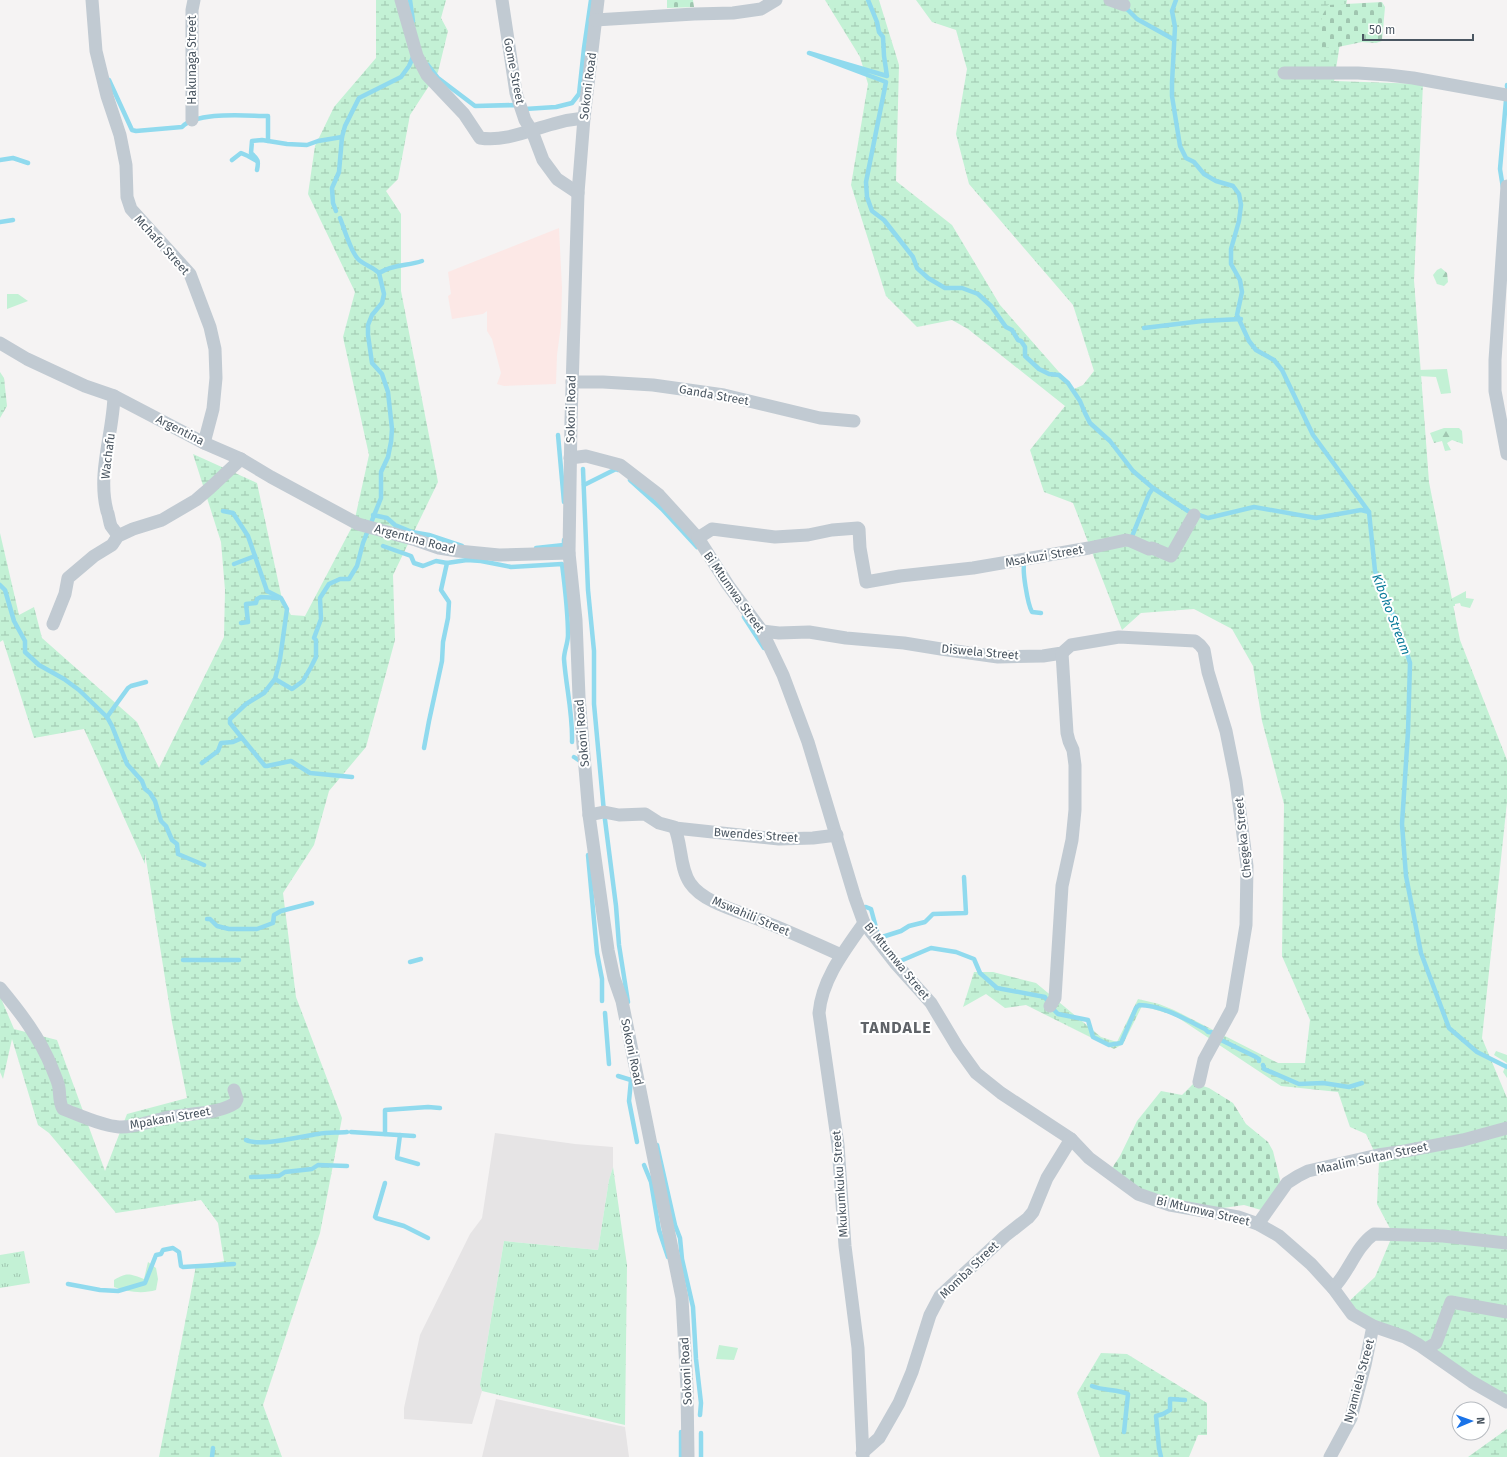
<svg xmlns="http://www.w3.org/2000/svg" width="1507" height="1457" font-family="'Fira Sans',sans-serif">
  <defs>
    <pattern id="forest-firs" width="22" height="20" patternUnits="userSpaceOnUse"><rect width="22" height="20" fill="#c3f1d5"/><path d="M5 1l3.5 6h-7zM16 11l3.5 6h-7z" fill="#a0c6b0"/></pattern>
    <pattern id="wetland-marsh" width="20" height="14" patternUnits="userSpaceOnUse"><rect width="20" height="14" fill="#c3f1d5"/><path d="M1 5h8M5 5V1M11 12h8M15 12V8" fill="none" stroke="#a0c6b0"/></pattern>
    <pattern id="cemetery-stones" width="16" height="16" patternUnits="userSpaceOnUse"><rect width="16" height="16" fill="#c3f1d5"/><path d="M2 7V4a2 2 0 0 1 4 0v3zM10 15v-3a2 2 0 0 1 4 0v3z" fill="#a0c6b0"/></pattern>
    <pattern id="park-tufts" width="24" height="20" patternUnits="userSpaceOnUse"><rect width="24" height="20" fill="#c3f1d5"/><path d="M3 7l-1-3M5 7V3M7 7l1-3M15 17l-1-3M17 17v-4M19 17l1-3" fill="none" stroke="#a0c6b0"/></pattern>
  </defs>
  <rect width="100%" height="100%" fill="#f5f3f3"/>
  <!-- education -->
  <g fill="#e6e4e5">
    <path d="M495,1133l80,11 38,3v20l-4,13 -11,70 -94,-9 -24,144 2,6 -10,33 -68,-5v-11l16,-73 50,-101 12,-16z"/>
    <path d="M496,1399l129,28 4,30h-147z"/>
  </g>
  <!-- medical -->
  <path fill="#fce8e6" d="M559,228l3,60 -1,37 -4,30 -1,29 -52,2 -7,-2 4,-11 -9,-34 -5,-8v-20l-4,3 -31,5 -4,-23 3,-2 -3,-22z"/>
  <!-- grass -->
  <g fill="#c3f1d5">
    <path d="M7,294h11l10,7 -21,8z"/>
    <path d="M1447,369l4,24 -10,1 -5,-17 -18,-1v-6z"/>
    <path d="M1466,591v7l8,1 -4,9 -9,-2 -1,-3 -5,1v2h-4l-2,-6z"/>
    <path d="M1496,1051l11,4v23l-4,-6 4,-9 -13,-8z"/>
    <path d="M148,1262l8,6 2,11 -2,11c-13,4 -29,2 -42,-3v-7c14,-8 15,-6 30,-1z"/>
    <path d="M719,1345l19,3 -4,12 -18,-1z"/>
  </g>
  <!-- forest -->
  <g fill="url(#forest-firs)">
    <path d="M1441,268l6,5 1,9 -4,4 -7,-2 -4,-9 4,-5z"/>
    <path d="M1444,428h15l3,3 1,13 -11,-4 -5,3 4,7 -6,1 -3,-10 -8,2 -4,-10z"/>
  </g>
  <!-- wetland -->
  <g fill="url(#wetland-marsh)">
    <path d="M376,0h70l-5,18 7,13 -10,41 -28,43 -12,64 -12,12 15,23v77l37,191 -45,93 2,65 -29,107 -37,44 -15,54 -31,48 13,104 46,121 -22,115 -57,172 19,52h-123l37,-191 28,-5 -6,-38 -17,-23 -85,13 -67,-80 -11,-8 -26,-86 -9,40 -3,-7v-76l14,33 43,11 48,131 22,-57 60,-16 -15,-76 -27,-169v11l-61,-135 -50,9 -31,-98 -3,2v-109l19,82 15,-8 8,31 95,84 22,46 65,-131 1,-47 -4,-48 -28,-88 64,29 25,116 9,16 14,1 49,-93 15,-68 -26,-118 12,-45 -47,-98 7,-48 19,-39 42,-49z"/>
    <path d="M825,0h54l20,65 -3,116 56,44 48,80 74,84 9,-4 11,-14 -21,-66 -104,-121 -13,-50 11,-65 -11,-39 -24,-8 -16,-22h431l-13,81 89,3 -9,196 15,202 31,158 47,120v42l-25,236 25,60v298l-162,-91 30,-28 18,-43 -16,-30 2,-42 -13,-28 -16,-7 -12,-35 -57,-6 -107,-71 -32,-9 -19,38 -9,5 -88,-44 -21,3 -19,-14 -23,13 11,-35h19l43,11 65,54 16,5 21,-43 21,5 15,6 104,53h27l5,-43 -28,-64 2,-152 -22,-83 -9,-55 -21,-37 -38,-20 -53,4 -19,17 -49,-127 -29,-11 -14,-42 35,-44 -97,-77 -16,-9 -35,7 -31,-31 -35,-111 17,-101 -8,-27z"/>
    <path d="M0,372l4,6 3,28 -7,12z"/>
    <path d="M1101,1353l26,1 80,49v32h-9l-9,22h-89l-23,-64z"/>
    <path d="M1507,1429v28h-39z"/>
  </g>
  <!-- cemetery -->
  <g fill="url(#cemetery-stones)">
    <path d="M667,0h26l1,7 -27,1z"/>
    <path d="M1382,2l3,5 -3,34 -6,2 -14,-1 -24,5 -21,1 5,-32 6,-11z"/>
    <path d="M1194,1083l15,5 24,15 13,21 22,18 5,9 9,37 -21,22 -17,-5 -28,4 -70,-17 -34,-24 8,-12 17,-35 24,-30 21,4z"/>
  </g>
  <!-- park -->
  <g fill="url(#park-tufts)">
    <path d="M613,1167l14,98 -2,160 -143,-34 -2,-6 24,-144 94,9 11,-70z"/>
    <path d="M24,1251l6,32 -30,5v-33z"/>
  </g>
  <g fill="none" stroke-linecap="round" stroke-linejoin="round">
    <!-- stream -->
    <g stroke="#90daee" stroke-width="4.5">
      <path d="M410,0l3,21"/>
      <path d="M868,0l9,22 2,10 4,5 1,19 3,20 -78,-23 77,29 -20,100 1,15 5,14 12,9 29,37 4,11 11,10 17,10h17l16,6 13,12 15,21 6,3 6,10 3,1 4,6v9l14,13 10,5 10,1 9,8 12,18 5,12 5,10 20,18 23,30 20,17 35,23 20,7 46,-11 62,11 45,-8 8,2"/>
      <path d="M1176,0l-4,11 3,16 -3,56v13l8,50 6,12 8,4 10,12 12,7 17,5 6,8 2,11 -2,16 -8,28v15l9,16 2,12 -5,23 12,26 7,9 18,10 8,10 31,65 56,77 6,59 26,63 9,29 -2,69 -6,92 4,52 15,77 28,75 28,24 30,15"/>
      <path d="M1124,8l4,2 9,9 36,20"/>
      <path d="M428,65l10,13 37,28 40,-1 10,4 31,-2 16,-4 7,-9 5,-46 7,-48"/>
      <path d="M109,80l23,50 4,1 46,-4c16,-16 64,-11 86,-11v25"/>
      <path d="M1507,87v-2"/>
      <path d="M0,160l13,-2 15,5"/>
      <path d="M232,160l9,-7 7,3 9,5"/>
      <path d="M257,170c2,-9 1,-11 -6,-17l1,-12 10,-1 25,4 20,1 11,-4 24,-4"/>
      <path d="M1503,188l-3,-19 6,-69"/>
      <path d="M336,211l-3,-8 -1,-15 7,-16 3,-35 3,-11 14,-28 42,-21 8,-11 5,-11"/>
      <path d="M0,222l13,-2"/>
      <path d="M379,273c14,-9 29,-7 43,-12"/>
      <path d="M1144,328l58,-7 39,-2"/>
      <path d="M558,435l6,67"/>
      <path d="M583,469l5,121 6,61v53l10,108 12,94 3,39 9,57"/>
      <path d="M630,480l32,29 35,38"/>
      <path d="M584,485l32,-16 2,1"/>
      <path d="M223,511l10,2 15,23 19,55 14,7 6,11 -7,50 -5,20"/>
      <path d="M373,515l14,3 8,7 17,7 17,3 33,11"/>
      <path d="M1131,539l18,-45 4,-6"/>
      <path d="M383,546l28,10 3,7 9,3 13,-5 11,2 20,-3 14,1 30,6 51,-3c3,24 6,47 6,71 0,8 -4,16 -4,24 2,28 9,55 8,83"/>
      <path d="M536,548l28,-3v-5"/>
      <path d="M1025,561c-4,7 3,44 7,51l9,1"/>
      <path d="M234,564l21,-8"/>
      <path d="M0,585l5,5 9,31 11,20v11l14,13 25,14 15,11 28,27"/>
      <path d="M744,617l20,31"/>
      <path d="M241,623l7,-1 -2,-18 10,-1 1,-4 4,-2 18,1"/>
      <path d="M146,682l-15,4 -3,2 -21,29 5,9 15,38 15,17 3,8 5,4 5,8 6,20 5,5 6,14 5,4 1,10 26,11"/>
      <path d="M242,738l23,28h2l24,-5 19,12 42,4"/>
      <path d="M424,748l5,-27 13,-60 1,-19 5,-24 1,-16 -8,-12 6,-27"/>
      <path d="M574,757l9,6"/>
      <path d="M202,763l16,-12 3,-8 12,-1 9,-4 -12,-15v-4l16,-15 18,-11 11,-14 17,10 11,-8 8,-14 5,-10v-17l-2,-2 7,-19 -1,-21 9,-14 11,-5h9l8,-13 6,-23 18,-45v-26l7,-15 3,-15 1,-13 -4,-37 -6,-18 -10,-11 -4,-28v-10l4,-10 10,-12 2,-9 -5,-21c-6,-6 -15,-8 -21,-14 -7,-7 -14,-31 -18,-41"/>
      <path d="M588,855l9,98 5,26v22"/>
      <path d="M860,908l6,-1 5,2 7,26"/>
      <path d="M207,919h3l7,7 12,3h28l16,-6 1,-8 7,-4 31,-8"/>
      <path d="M879,938l22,-7 8,-5 16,-4 8,-8 33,-1 -2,-36"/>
      <path d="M183,960h56"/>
      <path d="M897,960l1,2 33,-14 25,4 18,7 6,14 17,15 48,9 5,9 8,8 30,6 5,17 16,8 12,-2 15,-35 3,-3c22,0 46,14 66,24l3,3 10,1 3,7 35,17 3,2v2"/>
      <path d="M410,962l11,-3"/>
      <path d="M605,1013l4,51"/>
      <path d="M1263,1065l1,4 35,15 24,-1 26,4 13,-4"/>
      <path d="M618,1076l13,4 -2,21 8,41"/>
      <path d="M351,1132l63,4"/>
      <path d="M385,1134v-24l43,-3 12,1"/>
      <path d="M400,1135l-3,23 21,6"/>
      <path d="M246,1140c14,7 56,-4 72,-6 10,-2 19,-1 29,-2"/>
      <path d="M657,1145l18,80 5,13 2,21 11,48 3,52 5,44 -1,12"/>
      <path d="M644,1165l7,17 8,48 9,27"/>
      <path d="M251,1177l28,-1 6,-4 27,-3 6,-4 29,1"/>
      <path d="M385,1183l-10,34 1,1 28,8 24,12"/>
      <path d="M68,1284l32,6 18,1 27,-8 11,-28 5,-1 2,-4 10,-2 6,4 2,14 2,1 51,-3"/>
      <path d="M1092,1386c12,5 25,3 36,8l-4,38"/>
      <path d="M701,1433v24"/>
      <path d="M212,1457l1,-9"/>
      <path d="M681,1457v-25"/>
      <path d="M1161,1457l-2,-9 -3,-32 7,-2 7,-4v-11l15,1"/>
    </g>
    <!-- street -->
    <g stroke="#c1cad2" stroke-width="13">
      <path d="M92,0l4,51 11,45 13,39 6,30 1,32 4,12 59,65 20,53 5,22 1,29 -3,31 -9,34"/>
      <path d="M401,0l16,56 10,19 37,39 16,24c25,4 50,-8 73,-14 10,-3 20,-5 31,-6"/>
      <path d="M502,0l14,93 9,27 7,11 11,29 14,19 21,14"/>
      <path d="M598,0l-14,118 -6,75 -7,228 -2,132 7,67 3,77 10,118 19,135 6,28 8,23 60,297 5,90 1,69"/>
      <path d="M1110,0l14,5"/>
      <path d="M595,20l99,-6 39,-1 28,-4 15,-9"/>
      <path d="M1284,73h74l30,2 25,3 94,17"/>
      <path d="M192,120v-110l2,-10"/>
      <path d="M1507,186l-12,174v31l12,63"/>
      <path d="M0,343l27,16 58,27 29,10 90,47 37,16 30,18 87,47 58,16 23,8 19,3 41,4 70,-2"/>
      <path d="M572,382h31l50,3 71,10 96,23 34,3"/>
      <path d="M114,396c-1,38 -17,77 -7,115 2,4 2,10 4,15 2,3 5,6 7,10"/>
      <path d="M570,458l16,-2 34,9 39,30 39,43 30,47 34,46 21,44 25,67 47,156 9,25 32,41 35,39 27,45 18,25 25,20 70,46 18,19 49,36 32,11 68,12 20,7 21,12 32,28 22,24 19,26 21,12 32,11 14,8 53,37 35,20"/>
      <path d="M698,538l14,-9 63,8 33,-2 24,-5 26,-2 1,1 1,19 6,34 34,-6 73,-8 116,-20 37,-8 5,1 18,8 3,-1 19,8 23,-41"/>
      <path d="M53,624l12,-30 3,-16 26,-22 18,-11 6,-9 15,-7 29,-9 34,-20 14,-12 31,-29"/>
      <path d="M762,631l17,2 30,-1 37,6 58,5 37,6 57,8 45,-1 19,-3 9,-8 48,-8 76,4 5,4 4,5 4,22 18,59 10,50 11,85 -1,59 -14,84 -28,51 -5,22"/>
      <path d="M589,815l15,-3 15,3 26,-1 14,9 15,4c8,14 5,40 16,56 14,21 53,29 75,39 26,10 51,22 76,33"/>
      <path d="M675,828l104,11 34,-1 24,-3"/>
      <path d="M0,988c20,24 40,50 52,80 2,6 6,13 7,20 1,7 0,15 4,21 16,6 39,17 56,18 14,1 28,-5 42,-8 21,-6 57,-4 74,-16l2,-4 -3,-9"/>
      <path d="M1050,1006l5,-8 7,-112 10,-46 3,-30v-45l-2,-15 -4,-9 -2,-8 -5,-80"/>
      <path d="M1258,1224l29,-41 11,-7 10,-5 70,-16 27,-4 58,-11 44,-12"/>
      <path d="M1333,1288c16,-15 22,-41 41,-54l69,2 64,7"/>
      <path d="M1426,1349l10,-6 15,-41 56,10"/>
      <path d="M862,1453l17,-15 20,-35 13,-31 18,-57 10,-19 65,-60 23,-18 5,-6 14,-34 24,-39"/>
      <path d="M863,1457l-5,-109 -13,-102 -7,-101 -19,-132c3,-34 26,-63 45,-90"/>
      <path d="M1330,1457l21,-39 14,-53 8,-39"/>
    </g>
  </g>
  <g text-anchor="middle" stroke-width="4" stroke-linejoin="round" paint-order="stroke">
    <!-- street labels -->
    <g font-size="12" fill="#4a5661" stroke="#fff">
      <text transform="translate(192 60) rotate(-90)" y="4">Hakunaga Street</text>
      <text transform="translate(514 71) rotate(79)" y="4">Gome Street</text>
      <text transform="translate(588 86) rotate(-83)" y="4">Sokoni Road</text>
      <text transform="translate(162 245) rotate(48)" y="4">Mchafu Street</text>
      <text transform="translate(714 395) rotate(10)" y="4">Ganda Street</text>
      <text transform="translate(571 409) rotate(-89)" y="4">Sokoni Road</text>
      <text transform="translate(180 430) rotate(27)" y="4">Argentina</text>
      <text transform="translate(108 456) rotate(-83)" y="4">Wachafu</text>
      <text transform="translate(415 539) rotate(15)" y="4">Argentina Road</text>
      <text transform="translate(1044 556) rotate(-10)" y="4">Msakuzi Street</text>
      <text transform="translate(734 592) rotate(55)" y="4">Bi Mtumwa Street</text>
      <text transform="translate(980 652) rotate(5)" y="4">Diswela Street</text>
      <text transform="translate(582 733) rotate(-95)" y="4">Sokoni Road</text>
      <text transform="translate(756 835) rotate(4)" y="4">Bwendes Street</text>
      <text transform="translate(1243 838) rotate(-96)" y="4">Chegeka Street</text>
      <text transform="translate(751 916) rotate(23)" y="4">Mswahili Street</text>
      <text transform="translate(897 961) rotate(51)" y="4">Bi Mtumwa Street</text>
      <text transform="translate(632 1052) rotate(78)" y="4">Sokoni Road</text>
      <text transform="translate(170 1118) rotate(-10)" y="4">Mpakani Street</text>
      <text transform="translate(1372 1158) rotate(-12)" y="4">Maalim Sultan Street</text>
      <text transform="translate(840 1184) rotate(-94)" y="4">Mkukumkuku Street</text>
      <text transform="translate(1203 1211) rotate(13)" y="4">Bi Mtumwa Street</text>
      <text transform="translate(969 1270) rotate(-44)" y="4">Momba Street</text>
      <text transform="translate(686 1371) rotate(-93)" y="4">Sokoni Road</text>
      <text transform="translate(1359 1381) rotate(-75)" y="4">Nyamiela Street</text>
    </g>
    <!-- water labels -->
    <g font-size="13" font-style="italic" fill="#0c7c9b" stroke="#fff">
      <text transform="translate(1392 614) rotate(69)" y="5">Kiboko Stream</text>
    </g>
    <!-- district labels -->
    <g font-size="16" font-weight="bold" letter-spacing="1" fill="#5f6368" stroke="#fff">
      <text x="896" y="1033">TANDALE</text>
    </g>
  </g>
  <!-- north arrow -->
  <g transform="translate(1471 1421) rotate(88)"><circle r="19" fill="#ffffff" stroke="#b7bbc0"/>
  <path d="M0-3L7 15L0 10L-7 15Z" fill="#1a73e8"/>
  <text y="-6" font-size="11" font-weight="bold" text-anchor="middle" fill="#4a5661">N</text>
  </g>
  <!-- scale -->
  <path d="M1363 34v6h110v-6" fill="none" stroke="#4a5661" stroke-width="2"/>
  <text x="1369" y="34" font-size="12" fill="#4a5661" stroke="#ffffff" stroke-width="3" paint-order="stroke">50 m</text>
</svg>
